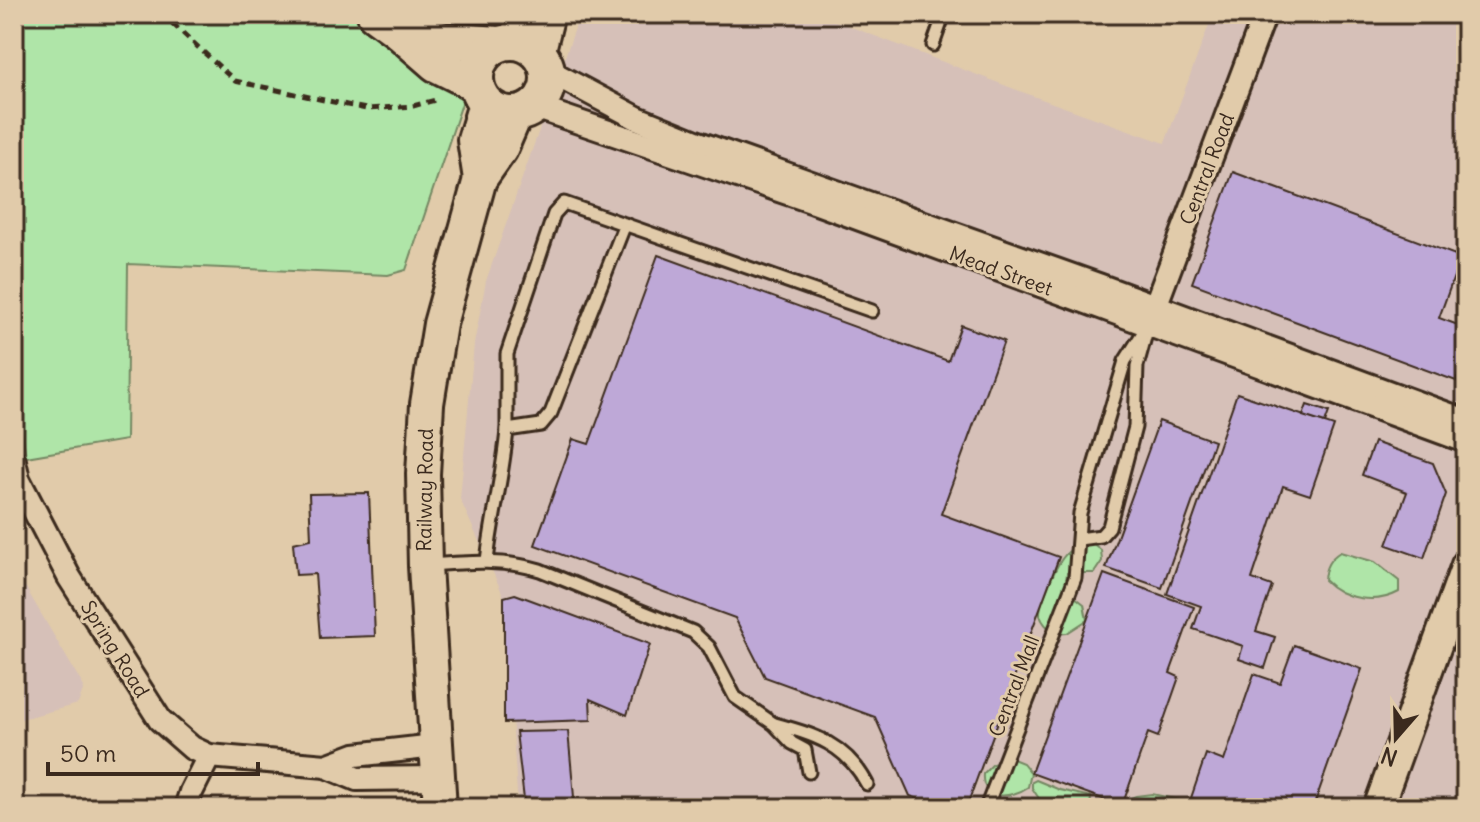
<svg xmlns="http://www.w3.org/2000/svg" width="1480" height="822" font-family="Delius,sans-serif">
  <rect width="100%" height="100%" fill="#e1cbaa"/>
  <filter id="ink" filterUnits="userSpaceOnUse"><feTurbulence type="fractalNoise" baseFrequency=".0125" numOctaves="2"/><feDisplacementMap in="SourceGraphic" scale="16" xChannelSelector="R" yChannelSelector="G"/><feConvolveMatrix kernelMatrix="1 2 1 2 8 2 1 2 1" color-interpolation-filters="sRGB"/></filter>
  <g filter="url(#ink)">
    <!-- built -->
    <g fill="#d6c0b8">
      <path d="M580,14h237l216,82 132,47 48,-129h253v794h-948l-14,-211 -44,-98 14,-155 12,-63z"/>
      <path d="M14,577l12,11 58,99 -6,17 -64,17z"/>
    </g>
    <!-- green -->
    <g fill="#afe5a8" stroke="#758863" stroke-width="2">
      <path d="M14,14h478l-86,256 -18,5 -260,-11 -2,176 -100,17 -12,-78z"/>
      <path d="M1091,542l10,8 1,11 -8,12h-27l-2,16 19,15 3,16 -20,13 -11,1c-6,-4 -14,-11 -16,-19 -1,-8 4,-17 7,-25 8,-22 18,-46 44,-48z"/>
      <path d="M1340,552l35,10 24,19v11c-24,13 -57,7 -75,-12 1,-13 5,-21 16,-28z"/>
      <path d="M1013,759l10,4 8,10 -3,14c-17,12 -47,14 -45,-13l10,-10z"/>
      <path d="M1036,780l24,10 31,7 -1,11h-67l17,-8 -8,-12v-6z"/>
      <path d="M1152,794l28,6 14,8h-88l30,-12z"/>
    </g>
    <!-- building -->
    <g fill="#bea8d7" stroke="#3b2a1e" stroke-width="2">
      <path d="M1233,172l228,85 -22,61 27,10v25l-10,28 -264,-98z"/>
      <path d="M658,255l290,106 13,-36 43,16 -63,173 118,43 -93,251h-37l2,-5 -21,-7 -35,-79 -110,-40 -30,-59 -200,-73 38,-106 16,5z"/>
      <path d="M1237,393l97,33 -24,69 -27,-9 -31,93 20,7 -16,45 19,6 -10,31 -26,-9 4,-13 -50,-17 8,-23 -34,-12z"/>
      <path d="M1307,405l22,7 -4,11 -22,-7z"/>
      <path d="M1159,421l55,20 -52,147 -56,-20z"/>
      <path d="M1374,442l59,21 13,31 -22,64 -37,-13 20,-53 -45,-17z"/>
      <path d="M369,493l6,143 -55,2 -5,-64 -19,1 -3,-32 18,-4 -2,-45z"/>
      <path d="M1104,574l90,33 -24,66 9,4 -21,60 -10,-4 -26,73 -91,-33z"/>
      <path d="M515,594l135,50 -23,71 -37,-16 1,21 -87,3v-126z"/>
      <path d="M1294,645l68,24 -49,139h-92l-30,-10 15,-44 18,7 30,-87 26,9z"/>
      <path d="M568,731l7,77h-50l-9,-76z"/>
    </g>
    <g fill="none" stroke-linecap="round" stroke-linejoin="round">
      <!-- service casing -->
      <g stroke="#3b2a1e" stroke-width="17">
        <g id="service">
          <path d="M933,45l11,-31"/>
          <path d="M507,430v-76l47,-140 10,-11 308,108"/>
          <path d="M1079,539l22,-3 8,-9 26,-100 2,-61 8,-29"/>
          <path d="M487,561c5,-44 16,-86 20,-131l34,-5 10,-12 74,-189"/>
          <path d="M429,565c39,-3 74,-6 111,5l153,62 16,15 26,50 39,27 18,19 13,7 4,22"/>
          <path d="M775,724c40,11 71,20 92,60"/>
          <path d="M986,808l89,-230 5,-65 45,-152 23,-36"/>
        </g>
      </g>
      <!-- minor casing -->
      <g stroke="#3b2a1e" stroke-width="28">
        <g id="minor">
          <path d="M549,71l88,47 59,24 405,144 365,135"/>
          <path d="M535,107l279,95 652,239"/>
          <path d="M1150,320l115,-306"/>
          <path d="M14,461l4,18 51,98 91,143 32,28 17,8 117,10 31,13 80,-1"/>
          <path d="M326,766l29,-11 80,-9"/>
          <path d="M186,808l5,-16 18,-36"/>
        </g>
      </g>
      <!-- tertiary casing -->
      <g stroke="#3b2a1e" stroke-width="34">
        <g id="tertiary">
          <path d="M511,41l14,-27"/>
          <path d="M540,54l10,-40"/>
          <path d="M1378,808l88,-243"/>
        </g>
      </g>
      <!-- secondary casing -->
      <g stroke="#3b2a1e" stroke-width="38">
        <g id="secondary">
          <path d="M480,179l-6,-39 11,-36"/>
          <path d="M440,808l-15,-242 -2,-92 4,-70 13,-80 40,-145 21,-30 15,-35"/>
        </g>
      </g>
      <!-- primary casing -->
      <g stroke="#3b2a1e" stroke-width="40">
        <g id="primary">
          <path d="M375,14l22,16 39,34 40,20"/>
          <path d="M402,30l43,10 53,4"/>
          <circle cx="512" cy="78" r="36"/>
        </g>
      </g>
      <!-- path -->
      <path stroke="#3b2a1e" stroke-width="5" stroke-dasharray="8 6" stroke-linecap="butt" d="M162,14l73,67 131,28 47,-3 26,-7"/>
      <!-- service -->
      <use href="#service" stroke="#e1cbaa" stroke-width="11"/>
      <!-- minor -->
      <use href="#minor" stroke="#e1cbaa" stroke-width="22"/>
      <!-- tertiary -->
      <use href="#tertiary" stroke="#e1cbaa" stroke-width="28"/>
      <!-- secondary -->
      <use href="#secondary" stroke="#e1cbaa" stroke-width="32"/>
      <!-- primary -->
      <use href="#primary" stroke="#e1cbaa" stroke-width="34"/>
    </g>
  </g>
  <g text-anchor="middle" stroke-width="6" stroke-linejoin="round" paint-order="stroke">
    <!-- street labels -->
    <g font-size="20" fill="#3b2a1e" stroke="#e1cbaa">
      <text transform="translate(1207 169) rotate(-69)" y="7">Central Road</text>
      <text transform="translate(1001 271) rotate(20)" y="7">Mead Street</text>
      <text transform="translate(425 490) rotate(-89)" y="7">Railway Road</text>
      <text transform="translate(115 649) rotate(58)" y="7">Spring Road</text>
      <text transform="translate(1014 686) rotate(-69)" y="7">Central Mall</text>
    </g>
  </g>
  <!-- margin -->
  <rect width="1480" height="822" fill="none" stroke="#e1cbaa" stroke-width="48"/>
  <rect x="24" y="24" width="1432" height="774" fill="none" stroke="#3b2a1e" stroke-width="3" filter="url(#ink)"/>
  <!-- north arrow -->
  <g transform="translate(1396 738) rotate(200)" stroke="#e1cbaa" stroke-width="6" paint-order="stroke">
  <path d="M0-6L14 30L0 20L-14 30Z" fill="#3b2a1e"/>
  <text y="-12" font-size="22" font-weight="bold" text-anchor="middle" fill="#3b2a1e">N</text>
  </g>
  <!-- scale -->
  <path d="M48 762v12h210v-12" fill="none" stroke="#3b2a1e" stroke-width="4"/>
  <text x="60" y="762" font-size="24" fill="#3b2a1e" stroke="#e1cbaa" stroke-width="6" paint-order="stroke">50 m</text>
</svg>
